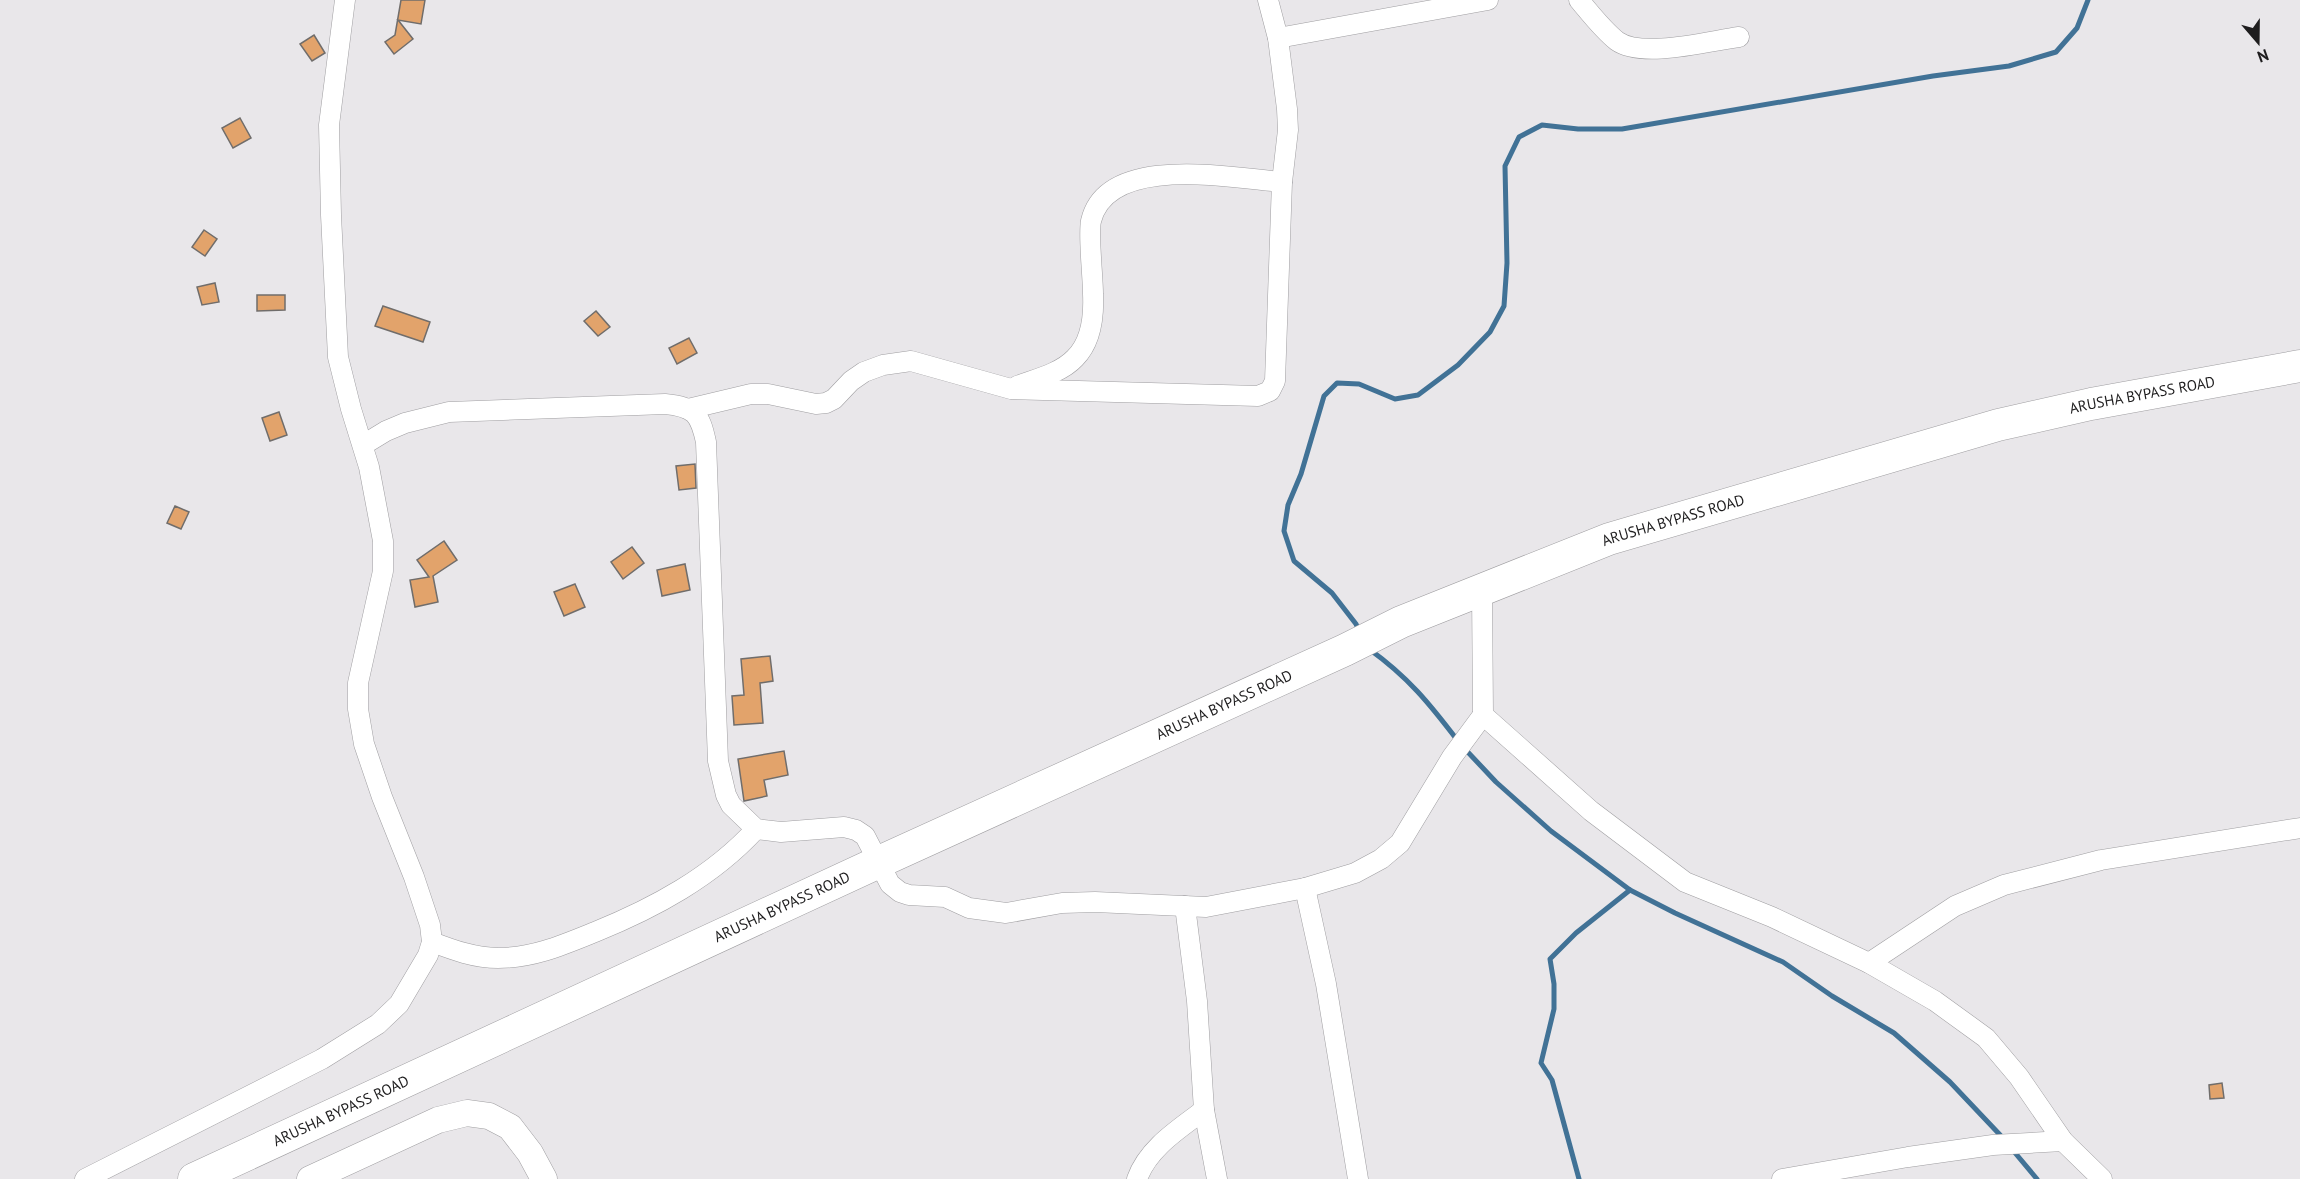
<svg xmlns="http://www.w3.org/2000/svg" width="2300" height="1179" font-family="'PT Sans',sans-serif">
  <rect width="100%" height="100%" fill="#e9e7ea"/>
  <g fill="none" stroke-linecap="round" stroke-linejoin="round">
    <!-- stream -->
    <g stroke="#417296" stroke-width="5">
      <path d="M1359,631l-3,-7 -24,-31 -38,-32 -10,-30 4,-26 13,-31 23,-78 13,-13 22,1 36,15 23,-4 40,-30 32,-33 14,-26 3,-43 -2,-97 14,-29 23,-12 36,4h44l311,-53 76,-10 47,-14 21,-24 11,-28"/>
      <path d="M1369,649c39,28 60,54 89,92"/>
      <path d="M1464,748l32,34 55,49 79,59 45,23 108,49 49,34 62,37 56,49 53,56"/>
      <path d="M2011,1148l26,31"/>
      <path d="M1579,1179l-27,-99 -11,-17 13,-54v-25l-4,-25 26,-26 54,-43"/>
    </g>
  </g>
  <!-- building -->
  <g fill="#e2a36b" stroke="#706d6b" stroke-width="1.5">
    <path d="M401,0h24l-4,24 -23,-4 15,19 -19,15 -9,-12 10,-7z"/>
    <path d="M314,35l11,18 -13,8 -12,-17z"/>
    <path d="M240,118l11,20 -18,10 -11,-20z"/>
    <path d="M204,230l13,9 -12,17 -13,-9z"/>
    <path d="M215,283l4,19 -17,3 -5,-18z"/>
    <path d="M257,295h28v15l-28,1z"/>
    <path d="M383,306l47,16 -7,20 -48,-16z"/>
    <path d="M596,311l14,16 -12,9 -14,-15z"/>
    <path d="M689,338l8,15 -20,11 -8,-16z"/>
    <path d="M279,412l8,23 -17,6 -8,-23z"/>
    <path d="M695,464l1,24 -17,2 -3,-24z"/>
    <path d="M175,506l14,6 -8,17 -14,-6z"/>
    <path d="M444,541l13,19 -24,16 5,26 -23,5 -5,-27 19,-3 -12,-17z"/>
    <path d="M632,547l12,16 -21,16 -12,-17z"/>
    <path d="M685,564l5,26 -28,6 -5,-26z"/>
    <path d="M575,584l10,23 -21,9 -10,-24z"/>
    <path d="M770,656l3,25 -13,2 3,40 -29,2 -2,-29 12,-1 -3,-36z"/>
    <path d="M784,751l4,24 -24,5 3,16 -23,5 -6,-42z"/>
    <path d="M2222,1083l2,15 -14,1 -1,-14z"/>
  </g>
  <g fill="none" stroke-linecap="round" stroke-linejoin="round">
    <!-- minor casing -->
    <g stroke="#9f9ea1" stroke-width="21">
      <g id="minor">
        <path d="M1579,0c11,13 24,30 38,41 25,18 92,0 122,-4"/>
        <path d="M1278,38l210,-38"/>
        <path d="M1017,386c19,-7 44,-13 58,-28 16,-16 19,-43 18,-64 0,-18 -5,-59 -2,-73 16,-68 141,-43 191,-39"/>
        <path d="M688,409l63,-15h17l48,10 10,-1 8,-4 17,-18 13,-9 19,-7 28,-4 100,28 247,7 12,-5 5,-10 7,-199 6,-52 -1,-21 -9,-71 -10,-38"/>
        <path d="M363,445l23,-14 19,-8 44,-11 216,-8c30,3 35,10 41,38l12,319 8,34 5,10 25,24 25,3 63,-5 12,3 9,6 25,48 10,8 9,3 36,2 24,11 37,5 56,-10 33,-1 111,5 99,-19 50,-15 26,-14 19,-16 52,-86 31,-42"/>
        <path d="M1482,590l1,125 108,96 94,71 87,35 97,46 66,38 51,37 33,39 44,64 39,38"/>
        <path d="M1305,888l21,96 32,195"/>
        <path d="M1185,906l12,95 7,109 13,69"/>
        <path d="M432,942c21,8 43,16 66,16 35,0 65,-13 97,-26 59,-24 117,-55 161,-103"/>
        <path d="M1869,963l86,-57 49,-21 97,-25 199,-32"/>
        <path d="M85,1179l237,-120 56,-35 21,-20 29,-49 4,-13 -2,-17 -16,-48 -32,-80 -18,-53 -6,-35v-26l25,-112v-30l-14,-74 -18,-58 -13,-52 -7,-142 -2,-90 16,-125"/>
        <path d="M1137,1179c11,-31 42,-50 67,-69"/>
        <path d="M1782,1179l126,-22 85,-12 70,-4"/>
      </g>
    </g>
    <!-- tertiary casing -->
    <g stroke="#9f9ea1" stroke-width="27">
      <path id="tertiary" d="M310,1179l128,-59 29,-7 22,3 21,11 20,26 14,26"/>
    </g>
    <!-- primary casing -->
    <g stroke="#9f9ea1" stroke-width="33">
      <g id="primary">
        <path id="s1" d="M194,1179l685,-317 466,-212 56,-28 208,-83 389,-114 93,-21 209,-38"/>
      </g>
    </g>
    <!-- minor -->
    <use href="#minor" stroke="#fff" stroke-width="20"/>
    <!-- tertiary -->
    <use href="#tertiary" stroke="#fff" stroke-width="26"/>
    <!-- primary -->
    <use href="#primary" stroke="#fff" stroke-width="32"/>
  </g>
  <g text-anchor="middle" stroke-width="6" stroke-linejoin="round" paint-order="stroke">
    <!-- street labels -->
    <g font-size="15" fill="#1e1d1e" stroke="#e9e7ea">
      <text dy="5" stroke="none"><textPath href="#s1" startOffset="2106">ARUSHA BYPASS ROAD</textPath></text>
      <text dy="5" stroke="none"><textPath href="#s1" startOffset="1620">ARUSHA BYPASS ROAD</textPath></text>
      <text dy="5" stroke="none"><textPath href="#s1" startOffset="1134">ARUSHA BYPASS ROAD</textPath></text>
      <text dy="5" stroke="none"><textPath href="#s1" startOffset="648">ARUSHA BYPASS ROAD</textPath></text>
      <text dy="5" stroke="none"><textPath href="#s1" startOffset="162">ARUSHA BYPASS ROAD</textPath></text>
    </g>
  </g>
  <!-- north arrow -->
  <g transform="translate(2258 42) rotate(160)" stroke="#e9e7ea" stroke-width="4.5" paint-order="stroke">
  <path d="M0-4.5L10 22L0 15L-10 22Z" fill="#1e1d1e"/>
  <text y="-9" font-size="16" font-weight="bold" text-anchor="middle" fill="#1e1d1e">N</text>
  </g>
</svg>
